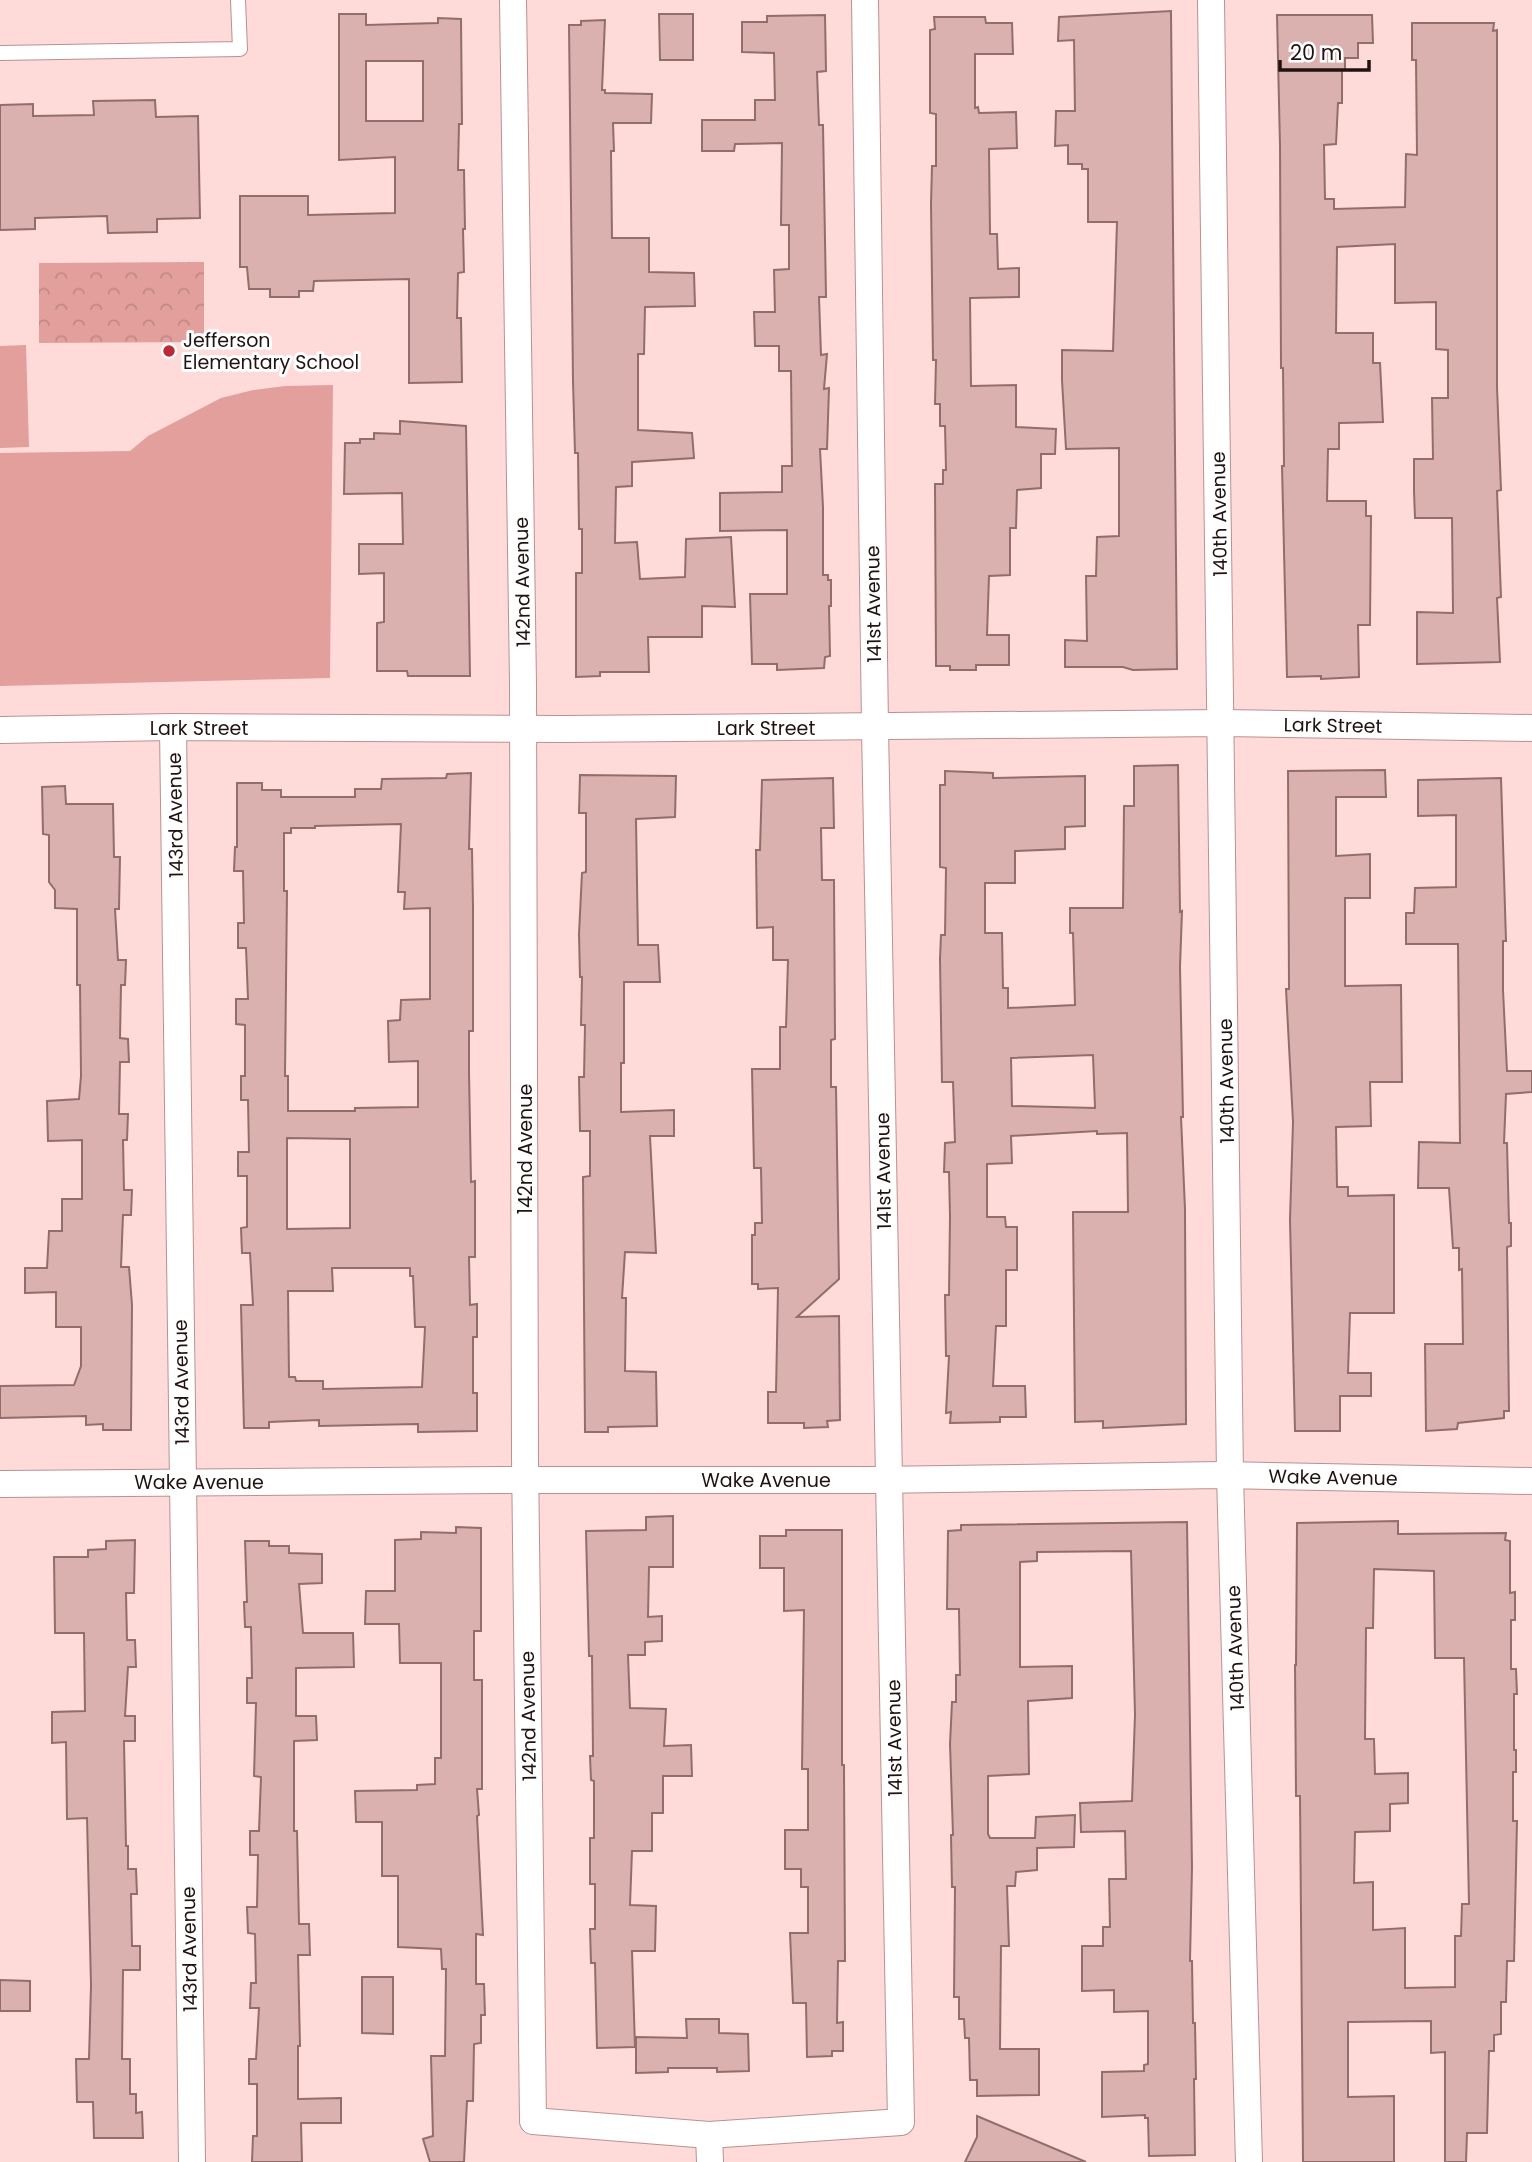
<svg xmlns="http://www.w3.org/2000/svg" width="1532" height="2162" font-family="Poppins,sans-serif">
  <defs>
    <pattern id="park-crowns" width="20" height="18" patternUnits="userSpaceOnUse" patternTransform="scale(1.75)"><rect width="20" height="18" fill="#e29f9c"/><path d="M2 6a3 3 0 1 1 6 0M12 15a3 3 0 1 1 6 0" fill="none" stroke="#c28885"/></pattern>
  </defs>
  <rect width="100%" height="100%" fill="#fedbd9"/>
  <!-- grass -->
  <g fill="#e29f9c">
    <path d="M26,345l3,102 -29,1v-102z"/>
    <path d="M333,385l-3,293 -330,8v-233l130,-2 18,-15 73,-38 32,-8 32,-4z"/>
  </g>
  <!-- park -->
  <path fill="url(#park-crowns)" d="M204,262v80l-165,1v-80z"/>
  <!-- building -->
  <g fill="#dbb1af" stroke="#926d6b" stroke-width="2" fill-rule="evenodd">
    <path d="M1171,11l6,658 -44,1 -10,-3h-58v-27l22,1 -1,-65h10l1,-39 22,-1v-88l-53,1 -4,-69v-30l51,1 4,-129h-29v-53h-6v-5h-14v-19l-13,1 1,-35h19l-1,-71 -16,1 1,-24z"/>
    <path d="M339,14h27v11l72,-2v-5l23,1 1,105h-3l-1,46h6l1,59h-2l1,43 -6,1 -1,45h4l1,64 -53,1v-104l-95,2 -1,10h-14v6h-29v-8h-21l-2,-22h-7v-71h68v19l87,-2v-56l-56,3zM366,61h57v60h-57z"/>
    <path d="M659,14h34v46h-33z"/>
    <path d="M825,15l1,56 -9,1 2,53h4l3,172h-7l2,58 6,-1 -3,35 5,-1 -2,61h-7l3,58v68h5v5h3v26h-2l1,50 -5,1 -1,11 -47,2v-6h-25l-2,-70h37v-64l-67,1v-38l62,-1v-26h10l-1,-95h-12v-25h-24l-1,-34h21l-1,-42 15,-1v-44h-8l1,-82 -47,1 -1,7h-32v-31h53v-20h20l-1,-47 -32,-1v-30h25v-6z"/>
    <path d="M1277,15h95l1,28h-15v15h-13v12h-3v33h-4l-2,41 -12,1 1,54h9v10l71,-2 1,-53 11,1 -1,-95h-4v-37h82l-1,8 4,-1v357l4,103 -4,1 4,106 -4,1 3,64 -83,2v-52l36,1 -1,-95h-37l-1,-27v-32h19l-1,-61h16v-48l-12,-1v-47l-41,1v-59l-58,3 -1,86h37v30h7l3,59 -44,1v26h-11l-1,52h39v15h5l-1,109h-12l1,52 -38,2v-3l-34,1 -5,-211h2l-1,-98h-2l-1,-222z"/>
    <path d="M934,17h51l1,6h26l1,31h-38v54l3,-1 1,6 37,-1 1,36 -28,1 1,85h7l1,35 21,-1v29l-49,1 1,88 45,-1v42l40,2 -1,25h-14v34l-24,2 -1,38h-6v47l-21,1 -2,59h22v30h-33v5h-26v-4h-14l-1,-182h8v-14h3l-1,-44h-5v-22h-5l1,-44h-3l-2,-156 1,-38h4v-52l-6,-1v-83l5,-1z"/>
    <path d="M605,20l-3,70h3v3l47,1 -1,29h-38l1,28h-3l1,87h37v34l45,1 1,33 -50,1 -1,47h-6v76l54,3 2,25 -62,4v24l-16,1 -1,56 22,-1 3,37 45,-2 1,-38 45,-2 4,70 -33,-1v31h-54l1,35h-49v4l-24,1v-104h6v-44h-3l-1,-76h-3l-2,-72 -4,-356h12v-4z"/>
    <path d="M155,100l1,17 42,-1 2,102 -43,1v13l-49,1 -1,-17 -72,2v11l-35,1v-125l33,-1v12l61,-1 -1,-14z"/>
    <path d="M400,421l66,5 4,250h-62l-1,-5h-30v-48l7,-1v-49l-25,1v-30h44l-1,-51 -58,1 1,-51h15v-4h14v-6l26,1z"/>
    <path d="M1178,765l2,147 2,-1 -2,56 3,150h-2l4,92 1,215 -83,4v-7l-28,1 -2,-210h55l-1,-79 -30,1v-3l-86,5 1,27 -25,1v53h18l1,10h11v43h-11v56h-10l-3,60h32l1,31h-26v5l-50,1 1,-11 -5,1 3,-57h-3l-1,-61h4l1,-78 -1,-45h-5l1,-29 10,-1 -2,-60h-11l-2,-123 1,-24h4l1,-67 -6,-1v-82h5v-14l48,2v5l92,-2v50l-20,1v22l-50,2v32h-30v50h17l1,55h5v20l67,-3 -2,-72h-3v-25h53l1,-102h10v-40zM1093,1055l2,53 -83,-2 -1,-48z"/>
    <path d="M1385,770l1,27h-50v59l34,-2v44h-25v88l56,-1 1,97h-32l1,44 -35,1 1,60h11v9l46,-1v118h-44l-2,60h23v23h-31v35h-45l-5,-211 3,-98 -7,-133h3l-1,-218z"/>
    <path d="M471,773l-2,76h3l1,58v124h-4v41l2,110 4,-1v76h-6l1,48 7,-1v33h-4v56h4v38l-59,1v-8l-99,2v-6l-50,2v6h-25l-3,-123h12l-3,-52h-8l-1,-25 6,-1v-51h-9v-24h11l-1,-52h-7v-24h4v-51l-9,-1v-25h12l-2,-51h-8v-25h6l-1,-52h-9l1,-24h2v-64h25v7h19v7h74v-8h26l1,-10 64,-1 1,-4zM401,824l-3,68h7l-1,17 26,-1v91l-29,1 -1,20 -12,1 1,41 29,-1v46l-63,1v3h-67v-35h-3l2,-185h-3v-58h7v-5h24v-2zM287,1138l63,1v89l-63,1zM332,1268h78v8h3l2,51h10l-3,60 -99,2v-8h-27l-1,-4h-6l-1,-86h45z"/>
    <path d="M580,775l96,1 -1,41 -39,2 2,126h20l2,37h-36v81h-3v49l53,-2v26h-24l6,117 -31,-1 -3,46h4l-1,73 31,1 1,54 -49,1v5h-23l-2,-255 7,-1v-45h-10l-1,-54h5l1,-52h-4l1,-48h-2l-1,-43 3,-61 4,-1v-59h-7z"/>
    <path d="M833,778l1,50h-13l1,52h12l1,159 -4,1v47h5l3,192 -42,38 42,-1 1,104 -13,1 1,6 -24,1v-5h-36v-31h8l2,-104 -20,1v-5h-6v-49h3v-12h7l-1,-55h-7l-2,-99h28v-42h6l2,-67h-15v-33l-16,1 -1,-78h4l2,-70z"/>
    <path d="M1501,778l5,163h-3v49l4,81h25v21l-26,2 -2,49h3l2,80h2v23l-4,1 2,164h-5v7l-46,5 -1,6 -31,2 -1,-87h38l-1,-75 -3,1v-22h-6l-4,-60h-31l1,-46 41,1 -2,-199h-52v-31h8l1,-25 41,-1v-72l-38,1v-36z"/>
    <path d="M65,786l1,18h47l1,53h6l-1,52h-4l3,51h8l-1,25h-4l-1,53 8,1 1,23h-9l-1,52h9l-1,26h-4l1,50h8l-1,25h-8l-2,52h8l3,38 -1,125h-28v-6l-17,1v-9l-86,2v-32l74,-1 7,-19v-39h-25v-35l-31,1v-25h22l2,-37h13v-32h20v-59l-34,1 -1,-40 32,-2 2,-23 -1,-91h-3v-76l-22,-1v-18l-6,-8v-47l-6,-1 -1,-47z"/>
    <path d="M673,1516v51h-24l-1,50 14,-1v25l-17,1v13h-17l2,53 36,1 -2,37 27,-1 1,31h-29v37h-11v38h-20l-2,54 26,1 -1,45h-23l3,96 -38,1 -2,-85h-4l-1,-34h5v-45h-5v-46h4v-57l-3,-1 -1,-24h3l-1,-100h-3l-3,-125 60,-1v-13z"/>
    <path d="M1398,1521v13l108,-1 -1,7 5,1v52l5,-1v28h-4v49h5l1,25h-3v56h2v22h-3v49h4l-3,140h-7l-1,41h-5v32l-7,1v16h-5l-2,82h-20l-1,29h-21v-110l-14,1v-32l-83,1v75l46,-1v66h-91l-3,-366h-4l-1,-131h1l1,-142zM1374,1569l60,2 1,87h29l5,246h-7l-1,32h-6v51l-50,1v-60l-32,2v-48l-19,1 1,-51 35,-1v-27l18,-1v-30l-33,1 -1,-35h-9l1,-111h7z"/>
    <path d="M1187,1522l5,345 -2,94h2l1,62h2l1,56h-2l1,76 -46,1 -1,-38h-3v-3l-43,2v-45l42,-1v-6l4,-1v-53l-34,1v-22l-32,1v-45h21v-19h7l-1,-48h17l-1,-48 -44,1 -1,-29 52,-2 3,-86 -4,-164 -94,1v9l-17,1v105l52,-1v32l-44,3 1,73 -41,2v58l2,4h45l1,-21 39,-2 -1,32 -37,1v22l-21,2 -1,14h-8l2,60h-8l-1,103h39v46l-62,1v-16h-7l-1,-42h-4l-1,-19h-5v-22h-5l1,-110h-3l-1,-52h2l-3,-91 2,-42h4v-27h4l-1,-66h-12l1,-78 13,-1v-5z"/>
    <path d="M456,1527l25,1v103h-7v49h8v109h-5l2,26 -2,1 6,119 -7,-1v50h8l1,31h-4v28l-7,1 -1,57h-6l-3,61h-34l-7,-23 10,-3 -2,-80h14l1,-87h-4l-1,-20 -43,-2v-71h-16v-54h-26l-1,-31 62,-1v-5l18,-1v-26h6v-95h-41l-1,-39h-34l1,-33h29v-51l26,-1v-7l35,1z"/>
    <path d="M786,1530h56v235h2l1,196h-7l-1,62 6,-1v29h-11v5l-25,1 -1,-54h-13l-3,-70h18v-46h-7v-18h-16v-39h23v-61h-6l2,-159 -20,1v-43h-24v-32h26z"/>
    <path d="M135,1540l-1,53h-8l1,47h8l1,27h-8l-3,49h10v25h-11l2,105h2v23h8l1,25h-6l1,52h8v24h-17l-1,89h8v35h6v19l6,-1 1,26h-49l-1,-36h-16l-1,-43h13l2,-74 -4,-167 -20,1 -1,-77 -14,1v-31l33,-1 -1,-78h-29l-1,-76h34v-7l18,-1v-8z"/>
    <path d="M245,1541h24v5h20v7l33,1v29l-23,1 4,49h50l1,34 -58,1v48h20l1,24 -23,1v90h3l2,93h10l1,31h-12l2,91h-2v53l43,-1v25h-40l1,39h-50l1,-26h4v-52h-8v-25h7l3,-51h-9l1,-25h5l-1,-49 -7,-1 -1,-26h10l1,-52h-8v-24h9l2,-54 -7,-1 2,-73h-9v-25h5l-1,-51h-6l-1,-25h3z"/>
    <path d="M362,1977h31v57l-31,-1z"/>
    <path d="M0,1980l30,1v30h-30z"/>
    <path d="M686,2019h33v14l29,1 1,37 -32,1v-4h-49v4l-32,1v-36l51,1z"/>
    <path d="M977,2116l109,46h-121l12,-25z"/>
  </g>
  <g fill="none" stroke-linecap="round" stroke-linejoin="round">
    <!-- lane casing -->
    <g stroke="#b9918f" stroke-width="16">
      <path id="lane" d="M0,53l240,-4 -2,-49"/>
    </g>
    <!-- street casing -->
    <g stroke="#b9918f" stroke-width="28">
      <g id="street">
        <path d="M513,0l10,685 2,771 8,665 176,14 192,-13 -26,-1395 -10,-727"/>
        <path d="M1211,0l19,1475 19,687"/>
        <path d="M173,727l19,1435"/>
        <path d="M0,730l173,-3 391,2 658,-6 310,5"/>
        <path d="M0,1484l499,-4h374l349,-5 310,6"/>
        <path d="M709,2135l1,27"/>
      </g>
    </g>
    <!-- lane -->
    <use href="#lane" stroke="#fff" stroke-width="14"/>
    <!-- street -->
    <use href="#street" stroke="#fff" stroke-width="26"/>
  </g>
  <!-- markers -->
  <circle fill="#bb2b37" stroke="#fff" stroke-width="2.5" cx="169" cy="351" r="7"/>
  <g text-anchor="middle" stroke-width="6" stroke-linejoin="round" paint-order="stroke">
    <!-- poi labels -->
    <g font-size="19" fill="#201211" stroke="#fff" text-anchor="start">
      <text x="183" y="347">Jefferson<tspan x="183" dy="22">Elementary School</tspan></text>
    </g>
    <!-- street labels -->
    <g font-size="19" fill="#201211" stroke="#fff">
      <text transform="translate(1219 514) rotate(-91)" y="7">140th Avenue</text>
      <text transform="translate(522 582) rotate(-91)" y="7">142nd Avenue</text>
      <text transform="translate(873 604) rotate(-91)" y="7">141st Avenue</text>
      <text transform="translate(1333 725) rotate(1)" y="7">Lark Street</text>
      <text x="199" y="735">Lark Street</text>
      <text x="766" y="735">Lark Street</text>
      <text transform="translate(175 815) rotate(-91)" y="7">143rd Avenue</text>
      <text transform="translate(1226 1081) rotate(-91)" y="7">140th Avenue</text>
      <text transform="translate(525 1149) rotate(-90)" y="7">142nd Avenue</text>
      <text transform="translate(883 1171) rotate(-91)" y="7">141st Avenue</text>
      <text transform="translate(181 1382) rotate(-91)" y="7">143rd Avenue</text>
      <text transform="translate(1333 1477) rotate(1)" y="7">Wake Avenue</text>
      <text x="766" y="1487">Wake Avenue</text>
      <text x="199" y="1489">Wake Avenue</text>
      <text transform="translate(1235 1648) rotate(-92)" y="7">140th Avenue</text>
      <text transform="translate(528 1716) rotate(-91)" y="7">142nd Avenue</text>
      <text transform="translate(894 1738) rotate(-91)" y="7">141st Avenue</text>
      <text transform="translate(189 1949) rotate(-91)" y="7">143rd Avenue</text>
    </g>
  </g>
  <!-- scale -->
  <path d="M1280 60v10h89v-10" fill="none" stroke="#201211" stroke-width="3.5"/>
  <text x="1290" y="60" font-size="21" fill="#201211" stroke="#ffffff" stroke-width="5" paint-order="stroke">20 m</text>
</svg>
